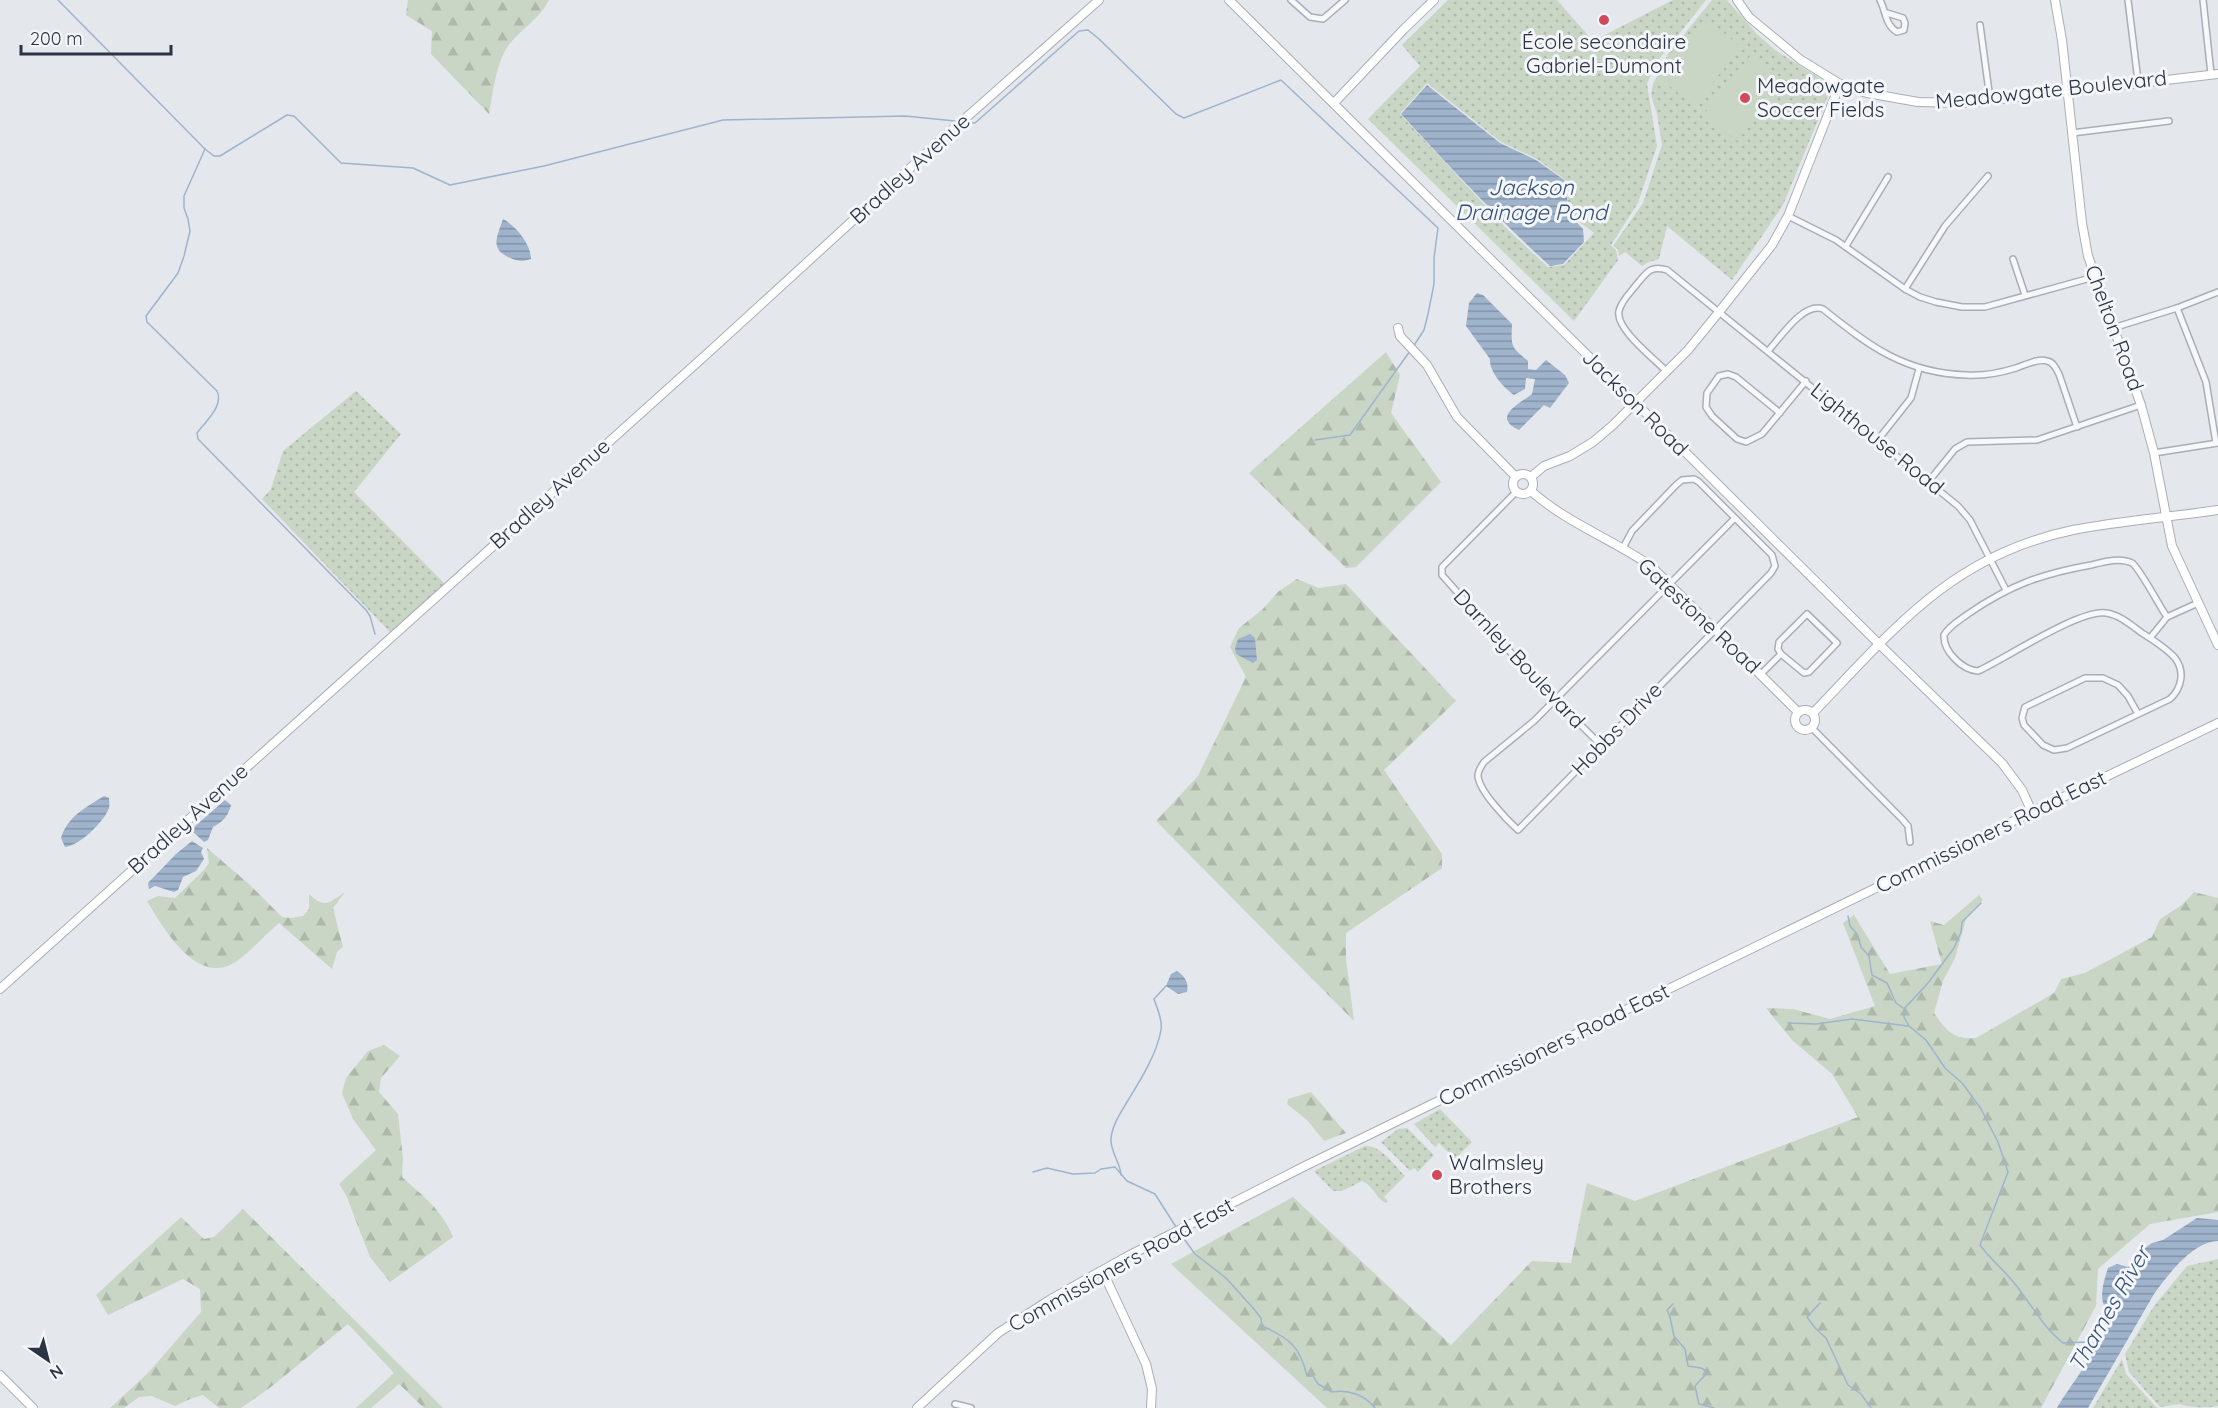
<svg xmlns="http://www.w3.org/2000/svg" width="2218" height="1408" font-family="Quicksand,sans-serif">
  <defs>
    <pattern id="green-dots" width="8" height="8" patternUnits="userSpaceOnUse" patternTransform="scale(1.5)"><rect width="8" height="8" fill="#c9d6c5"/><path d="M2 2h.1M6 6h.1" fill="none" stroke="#adb8ab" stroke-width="1.8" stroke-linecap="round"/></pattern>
    <pattern id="forest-firs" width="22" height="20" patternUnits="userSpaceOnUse" patternTransform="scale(1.5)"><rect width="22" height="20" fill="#c9d6c5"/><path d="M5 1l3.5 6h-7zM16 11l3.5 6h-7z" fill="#adb8ab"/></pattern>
    <pattern id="water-rules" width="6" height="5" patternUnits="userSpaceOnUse" patternTransform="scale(1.5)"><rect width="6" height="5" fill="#9fb4cc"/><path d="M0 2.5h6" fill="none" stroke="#8293a7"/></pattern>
  </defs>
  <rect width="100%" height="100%" fill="#e4e7ec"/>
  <!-- green -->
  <g fill="url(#green-dots)" fill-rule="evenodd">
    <path d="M1448,0h109l36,41 80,-41h33l-50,63 -9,21 10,62 -19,57 -27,42 -3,-2 8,7 2,10 -44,61 -206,-202 52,-53 -18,-21zM1427,83l74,59 36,17 31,23c-1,35 -1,30 26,51l-30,32 -16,2 -41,-38 -107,-115z"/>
    <path d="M1712,0h15l29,33 19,17 57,36 -49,119 -51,75 -65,-54 -8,33 -10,3 -7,4 -17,-14 -6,4 -1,-7 -5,-3 30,-43 19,-58 -5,-31 -6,-19 2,-11 15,-30z"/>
    <path d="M356,391l45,43 -47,58 91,92 -55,48 -128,-133 9,-10 12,-38z"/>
    <path d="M1440,1109l32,33 -17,17 -16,-16 -4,4 -21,-23z"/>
    <path d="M1407,1128l27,27 -16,17 -4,-4 -4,3 -29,-29 17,-13z"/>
    <path d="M1365,1146c16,-1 29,19 40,30l-21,21 4,4 -2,2c-10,-4 -13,-18 -24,-22l-20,10h-9l-19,-20z"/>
    <path d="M2218,1259v147c-11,2 -28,2 -38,-2l-20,3 -31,-35 -4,-18 29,-48 33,-40z"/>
    <path d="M2122,1359l4,15 31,34h-64z"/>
  </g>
  <!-- forest -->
  <g fill="url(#forest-firs)">
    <path d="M408,0h141c-9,18 -26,28 -38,42 -15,17 -18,51 -22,72l-58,-60 1,-23 -26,-16z"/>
    <path d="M1386,352l14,23 -9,38 50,69 -85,85 -10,1 -97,-95z"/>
    <path d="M1297,579l22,9 27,-4 110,117 -72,69 58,84v14l-96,65v26l8,62 -198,-200 42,-45 48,-99 -16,-30 9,-19 23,-18 17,-19z"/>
    <path d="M207,848l43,37 32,32 9,1 12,-2 6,-7v-15c16,15 20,9 36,-2l-12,16 10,39 -6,5 -5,17 -53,-46c-14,12 -27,27 -42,38 -40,27 -73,-32 -90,-60l11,-5 17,2 29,-28 5,-7z"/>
    <path d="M2194,892l24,6v314l-68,12 -52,45 -2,37 -55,102h-714l-156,-144 122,-67 158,148 81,-84 39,2 16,-80 48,18 223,-84 -26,-43 -40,-34 -26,-32 27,1 37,10 45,-13 -32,-83 11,-8 36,59 52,-10 -12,-43 14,4 35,-30 4,5 -16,16 -12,42 -12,23 -9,32c12,18 20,27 42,25l78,-45 7,-14 24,-6 67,-36 8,-18 22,-14z"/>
    <path d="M384,1045l16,11 -19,22 -2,14 19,22 5,44 -1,19c22,20 40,33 51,60l-63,45 -20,-25 -24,-62 -7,-11 37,-34 -23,-31 -11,-26 4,-15 22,-27z"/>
    <path d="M1311,1092l35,41 -22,8 -17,-21 -20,-16 1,-5z"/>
    <path d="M243,1209l200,199h-19l-25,-24 -28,24h-15l38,-35 -46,-49 -77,63 -30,21h-22l-16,-13 -13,4 -15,7 -23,-10 -13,1 -15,11h-14l38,-35 53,-61 -1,-23 -17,-10 -75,36 -12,-20 85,-78 23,22 10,-2z"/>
  </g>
  <!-- pitch -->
  <g fill="#c9d6c5">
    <path d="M1708,20l33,27 -47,59 -33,-27z"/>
    <path d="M1751,55l35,27 -49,59 -33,-27z"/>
  </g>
  <!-- water -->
  <g fill="url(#water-rules)">
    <path d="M1427,85l73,58 36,17 31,22c-1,21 1,32 16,47l1,13 -21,22 -13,2c-53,-48 -101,-100 -149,-152z"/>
    <path d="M503,219c13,7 28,25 28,40 -9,3 -15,2 -23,-2 -19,-9 -10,-22 -5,-38z"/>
    <path d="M1477,293l6,2 29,29c-1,24 -1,22 16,37v8l8,1 10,-10 19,15 4,8 -19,25 -6,-3 -25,25c-28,-13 0,-26 13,-36l3,-15 -9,-1 -1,11 -11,6c-10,-7 -25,-23 -24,-36l-24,-33 3,-23z"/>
    <path d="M1250,634l5,4 2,22 -4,3 -17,-9 -1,-6 3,-9z"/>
    <path d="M104,796l5,2c0,4 1,7 0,10 -5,14 -30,38 -44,39l-4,-9c7,-22 24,-30 43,-42z"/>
    <path d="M225,800l6,5c-3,11 -8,17 -18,22l-5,13 -4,2 -12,-11 1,-3z"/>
    <path d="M192,841l11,7 -2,4 3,7 -8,12 -13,6 -5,13 -4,2 -19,-6 -6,3 -1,-6 28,-29z"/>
    <path d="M1177,971c8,5 12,12 10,21l-9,2 -12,-8 5,-12z"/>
    <path d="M2197,1218l21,2v21c-25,0 -51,35 -64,53l-66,114h-31c12,-21 56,-77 56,-99l-2,-2 -5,2c-8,-11 -2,-28 2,-41l9,-4 11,3 10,-8 7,-11 7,-5 11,-3z"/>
  </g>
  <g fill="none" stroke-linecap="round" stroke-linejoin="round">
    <!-- stream -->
    <g stroke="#9fb4cc" stroke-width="1.5">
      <path d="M58,0l147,149 -21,47v12l4,11 2,12 -6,25 -6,17 -32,43 1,6 70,69c7,15 -11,30 -20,42l1,6 168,171 4,6 5,18"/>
      <path d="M966,122l9,1 104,-92 9,-1 11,9 77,75 8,4 97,-38 157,148 -4,30v26l-6,30 -4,16 -11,17"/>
      <path d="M205,149l9,7h6l67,-41 7,1 47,47 72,5 37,17 94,-19 179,-46 182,-4 50,5"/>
      <path d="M1315,440l35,-5 60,-84"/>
      <path d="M1981,903l-19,19 -1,10 -7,16 -26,35 -24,26v8l5,9 17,14 19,28 18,16 18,25 17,33 10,30 -28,73c11,15 24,25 35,39 16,20 28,43 48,59l22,-1 11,2"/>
      <path d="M1848,916l2,10 7,8 4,13 8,9 3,19 15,8 9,20 7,5"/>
      <path d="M1788,1023l28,1 36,-5 56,7"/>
      <path d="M1033,1172l14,-4 26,6 22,-1 6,-4 14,-2 12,14 28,13 21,33"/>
      <path d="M1121,1175c-1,-13 -10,-22 -10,-35 0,-13 10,-28 16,-38 13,-21 30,-48 34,-72 2,-10 -4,-22 -7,-31l12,-13"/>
      <path d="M1182,1236l13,18 31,24 27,30 8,10 1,8c27,12 38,20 45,50h6l5,8 14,8c16,-3 33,3 43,16"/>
      <path d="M1820,1303l-13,14 8,11 11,10 22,47 13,9 10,14"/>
      <path d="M1673,1304l-6,6 3,7 4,19 11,13 3,17 13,2 7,4 -13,14 4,18 15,4"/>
    </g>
    <!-- street casing -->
    <g stroke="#a9aeb7" stroke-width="8">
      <g id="street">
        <path d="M1291,0l19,17 13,2 22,-19"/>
        <path d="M1880,0c6,11 5,25 17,32l7,-2 1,-7 -2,-5 -16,-5"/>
        <path d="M2128,0l10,81"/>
        <path d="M2203,0l8,74"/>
        <path d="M1980,25l10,74"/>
        <path d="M2072,133l97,-12"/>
        <path d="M1788,216l48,24 69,49 15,8 16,5 26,5h23l109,-30"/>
        <path d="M1846,246l42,-69"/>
        <path d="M2013,259l12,36"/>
        <path d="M1905,289l40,-63 43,-50"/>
        <path d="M2177,308l29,74 10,61"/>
        <path d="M2113,328l64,-20 41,-16"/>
        <path d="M1768,351c13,-14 35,-49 55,-42 46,37 82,64 143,66 17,1 34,-2 50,-7 9,-3 22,-10 31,-7 7,1 9,8 12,13l18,53"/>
        <path d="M1667,372c-12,-13 -52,-43 -48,-61 2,-10 12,-19 18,-27 10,-12 14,-19 30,-14l291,236 12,14 36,70"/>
        <path d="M1780,413l-44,-36 -8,-3 -9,2 -12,17 -1,14 6,9 25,23 9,3 16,-8 44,-53"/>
        <path d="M1877,441l34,-43 8,-29"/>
        <path d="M2154,453l64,-10"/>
        <path d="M1929,481l26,-32 12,-7 70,-2 104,-35"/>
        <path d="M1516,492l-74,75v8l95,107 64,63"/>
        <path d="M1623,548l9,-17 44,-46 6,-5 12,-1 5,3 73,73 3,11 -4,7 -253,257c-11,-10 -39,-39 -40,-54 0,-6 3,-9 6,-14l50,-41 201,-203"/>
        <path d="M2150,638l17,-21 31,-14"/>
        <path d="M1761,674l20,-20 -3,-5 1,-7 28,-28 30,29 -28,29 -5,1 -23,-19"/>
        <path d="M2138,714l-10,-18 -10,-11 -15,-7h-18l-60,29 -3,11 2,7 19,20 11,5 13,-2 103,-49c12,-11 15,-28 5,-41 -9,-10 -22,-18 -33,-25 -11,-8 -22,-18 -36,-20 -27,-4 -101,46 -128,58 -16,-1 -35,-20 -34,-36 5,-9 16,-15 24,-21 42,-29 73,-40 123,-49 12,-3 29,-8 41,-2 7,4 28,44 35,54"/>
        <path d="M1812,728l90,91 6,7 2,16"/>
        <path d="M955,1404l16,4"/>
      </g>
    </g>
    <!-- secondary casing -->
    <g stroke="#a9aeb7" stroke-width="10">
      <g id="secondary">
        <path d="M1229,0l650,644 123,119 20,27 10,22"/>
        <path d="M1737,0l12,17 52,43 39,24 27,9 51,9 49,1 251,-29"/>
        <path d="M2055,0l7,40 20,183 6,33 53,149 13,48 18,93 46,99"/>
        <path d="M1334,103l70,-74 30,-29"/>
        <path d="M1398,328l2,8 27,29 30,52 59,60"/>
        <circle cx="1523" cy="484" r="10"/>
        <path d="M1531,477l13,-11 26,-10 23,-14 20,-17 75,-75 31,-38 53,-67 16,-29 52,-132"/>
        <path d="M1531,491c36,32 81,48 120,75l147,146"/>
        <circle cx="1805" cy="720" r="10"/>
        <path d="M1813,713c81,-84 139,-158 260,-183 46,-9 98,-13 145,-20"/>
        <path d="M0,989l709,-637 233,-213 157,-139"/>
        <path d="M1103,1272l43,92 6,25 -1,19"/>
        <path d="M0,1375l33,33"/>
        <path d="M917,1408l81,-75 53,-34 75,-42 179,-91 727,-354 186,-89"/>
      </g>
    </g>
    <!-- street -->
    <use href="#street" stroke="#f7f8fa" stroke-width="5"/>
    <!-- secondary -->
    <use href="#secondary" stroke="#fff" stroke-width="8"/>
  </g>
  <!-- markers -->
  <g fill="#d1495b" stroke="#f4f6f9" stroke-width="2">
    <circle cx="1604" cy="20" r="6"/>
    <circle cx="1745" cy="98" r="6"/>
    <circle cx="1437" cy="1175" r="6"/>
  </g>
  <g text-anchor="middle" stroke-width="6" stroke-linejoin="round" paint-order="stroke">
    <!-- poi labels -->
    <g font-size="21" fill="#2b3445" stroke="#f4f6f9" text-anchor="start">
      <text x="1604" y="49" text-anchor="middle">École secondaire<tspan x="1604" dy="24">Gabriel-Dumont</tspan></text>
      <text x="1757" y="93">Meadowgate<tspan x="1757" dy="24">Soccer Fields</tspan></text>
      <text x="1449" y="1170">Walmsley<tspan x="1449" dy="24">Brothers</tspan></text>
    </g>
    <!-- street labels -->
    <g font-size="21" fill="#2b3445" stroke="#f4f6f9">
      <text transform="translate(2051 90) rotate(-6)" y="7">Meadowgate Boulevard</text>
      <text transform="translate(910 169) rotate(-42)" y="7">Bradley Avenue</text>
      <text transform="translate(2114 328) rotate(70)" y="7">Chelton Road</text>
      <text transform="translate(1635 403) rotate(45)" y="7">Jackson Road</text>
      <text transform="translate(1877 439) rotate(39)" y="7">Lighthouse Road</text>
      <text transform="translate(550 494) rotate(-42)" y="7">Bradley Avenue</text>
      <text transform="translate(1699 616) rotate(43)" y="7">Gatestone Road</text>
      <text transform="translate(1519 659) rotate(47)" y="7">Darnley Boulevard</text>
      <text transform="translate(1617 729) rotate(-46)" y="7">Hobbs Drive</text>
      <text transform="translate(188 819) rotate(-42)" y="7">Bradley Avenue</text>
      <text transform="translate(1991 832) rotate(-26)" y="7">Commissioners Road East</text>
      <text transform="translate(1554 1045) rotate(-26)" y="7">Commissioners Road East</text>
      <text transform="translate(1121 1265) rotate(-29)" y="7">Commissioners Road East</text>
    </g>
    <!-- water labels -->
    <g font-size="22" font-style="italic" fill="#34527a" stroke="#f4f6f9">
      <text x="1531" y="195">Jackson<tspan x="1531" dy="25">Drainage Pond</tspan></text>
      <text transform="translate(2109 1309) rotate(-60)" y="8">Thames River</text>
    </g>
  </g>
  <!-- north arrow -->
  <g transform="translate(48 1360) rotate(145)" stroke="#f4f6f9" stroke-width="4.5" paint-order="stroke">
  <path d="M0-4.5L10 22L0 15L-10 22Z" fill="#2b3445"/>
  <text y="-9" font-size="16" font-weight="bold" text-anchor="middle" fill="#2b3445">N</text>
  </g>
  <!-- scale -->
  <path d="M21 45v9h150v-9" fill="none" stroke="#2b3445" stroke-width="3"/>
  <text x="30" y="45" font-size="18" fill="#2b3445" stroke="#f4f6f9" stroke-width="4.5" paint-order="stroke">200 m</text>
</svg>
